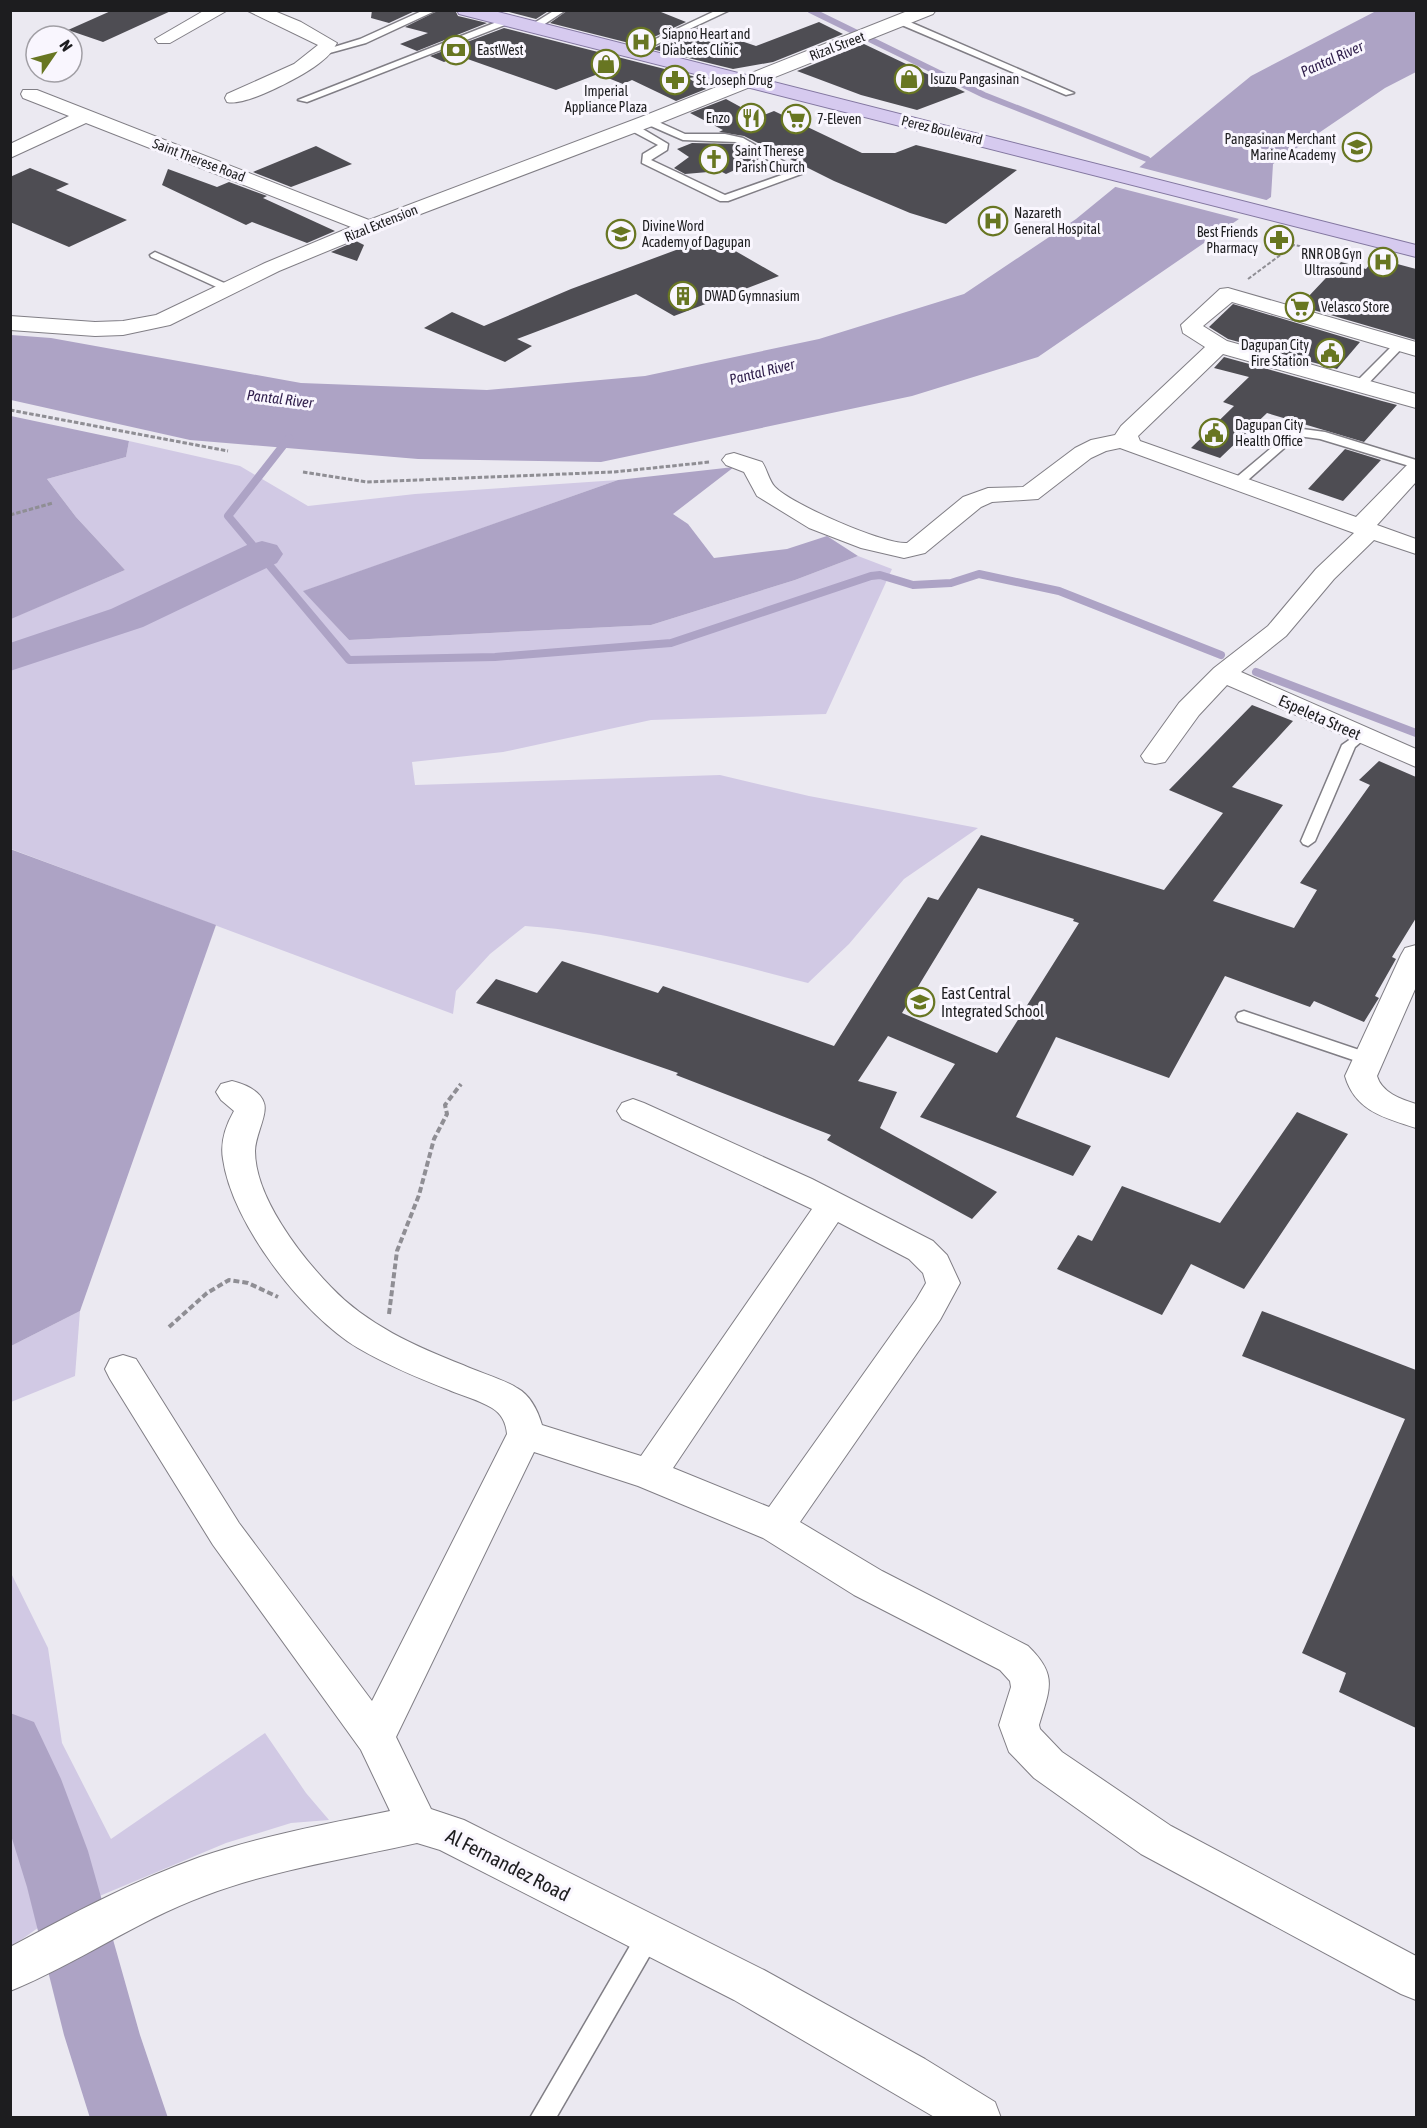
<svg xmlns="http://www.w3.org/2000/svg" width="1427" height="2128" font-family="'Asap Condensed',sans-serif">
  <rect width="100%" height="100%" fill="#ebe9f1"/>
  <!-- green -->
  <g fill="#d1c9e4">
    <path d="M129,441l111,25 68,40 107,-12 203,-14 -314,111 45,49 302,-15 144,-45 63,-24 34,13 -66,145 -175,6 -148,32 -91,10 3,23 305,-10 89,21 169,32 -74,51 -55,65 -41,39c-94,-24 -186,-50 -283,-57l-35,28 -34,37 -3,23 -442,-165 -1,-230 115,-49 -49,-53 -29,-38 79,-22z"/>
    <path d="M80,1311l-5,65 -64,26v-56z"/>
    <path d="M10,1571l38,77 14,95 49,96 154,-106 41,60 23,27 -38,3 -65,20 -167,70 -48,34z"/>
  </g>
  <!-- water -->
  <g fill="#ada3c5">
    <path d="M1376,11h40v61l-31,16 -112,76 -2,33 -233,160 -126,39 -311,66 -183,-3 -228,-19 -179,-40v-65l40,3 250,45 186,7 158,-14 174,-37 145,-45 112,-75 175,-143z"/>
    <path d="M11,416l118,25 -3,16 -79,22 29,38 49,53 -114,49z"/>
    <path d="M734,467l-61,47 15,10 26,34 73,-9 40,-13 31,20 -63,24 -144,45 -302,15 -46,-49 315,-111z"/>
    <path d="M10,849l206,76 -136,386 -69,35z"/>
  </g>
  <!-- pier -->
  <path fill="#ebe9f1" d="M1135,166l135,35 -27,19 -131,-34z"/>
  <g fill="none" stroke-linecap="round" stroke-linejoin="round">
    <!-- stream-far1 -->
    <path stroke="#ada3c5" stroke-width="6" d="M810,10l174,85 163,64 8,7"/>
    <!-- stream -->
    <g stroke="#ada3c5" stroke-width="8">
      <path d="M289,438l-61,78 121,144 146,-3 176,-14 200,-67 9,-1 33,10 38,-2 28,-9 80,17 162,64"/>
      <path d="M1256,672l160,61"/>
    </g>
    <!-- river -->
    <g fill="#ada3c5" fill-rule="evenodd">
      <path d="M262,541l15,4 6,9 -6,9 -134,64 -133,44v-28l101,-34 136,-64z"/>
      <path d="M10,1713l24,9 27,57 27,72 52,184 28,83h-78l-26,-83 -37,-148 -17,-55z"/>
    </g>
  </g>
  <!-- building -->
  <g fill="#4e4d53" fill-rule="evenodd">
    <path d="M113,10h60l-70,32 -35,-12z"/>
    <path d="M372,10h45l-28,13 -18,-5z"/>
    <path d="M439,10h16l3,6 29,7 -70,28 -17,-7 28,-11 -23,-6z"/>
    <path d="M501,10h49l-14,9z"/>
    <path d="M568,10h88l30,12 -49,23 -87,-22z"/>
    <path d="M819,22l24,12 -70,28 -40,7 -81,-20 47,-22 57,19z"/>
    <path d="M504,28l192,49 -8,1 18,11 -30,12 -44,-21 -9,4 -25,-10 -42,16 -97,-34 -15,6 -14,-6z"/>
    <path d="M864,44l61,29 40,19 -48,18 -56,-15 -64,-24z"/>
    <path d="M726,99l33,18 15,-6 88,42h33l21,-8 101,25 -71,54 -36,-11 -76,-32 -90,-45 -25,-4 4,-2 -33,-17z"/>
    <path d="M692,143l43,1 26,14 -35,16 -6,-3 -35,3 -11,-6 15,-11 -12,-8z"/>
    <path d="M316,146l36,18 -61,23 -38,-15z"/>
    <path d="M30,168l39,16 -13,6 71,30 -58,27 -59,-25v-45z"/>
    <path d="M168,169l49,18 12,-5 38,14 -4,2 72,33 -28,12 -55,-21 -6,3 -84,-40z"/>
    <path d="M711,237l68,39 -105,40 -38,-22 -119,45 15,7 -27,16 -81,-34 28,-16 32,14 87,-37z"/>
    <path d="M356,241l8,4 -7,16 -26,-9z"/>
    <path d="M1375,258l41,11v71l-123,-36 8,-8 7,1 33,-35 25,7z"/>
    <path d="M1233,304l127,38 -23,27 -109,-30 -19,-12z"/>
    <path d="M1224,357l158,44 15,4 -33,37 -97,-29 -47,45 -29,-10 43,-42 -11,-4 26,-25 -35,-9z"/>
    <path d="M1345,449l36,11 -38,41 -35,-12z"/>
    <path d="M1252,705l41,16 -61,66 51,18 -70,96 81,27 23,-38 -17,-7 70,-98 -11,-5 20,-19 37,16v141l-24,39 4,2 -21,37 4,2 -2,3 -13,21 -50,-21 -4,6 -85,-31 -56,102 -113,-41 -40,80 75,29 -18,30 -153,-59 35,-53 -67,-28 -30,45 39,11 -17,36 117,64 -25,27 -145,-79 4,-5 -155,-60 2,-2 -202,-70 20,-24 41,14 25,-32 96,32 5,-7 171,60 94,-149 10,3 43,-65 183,55 59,-77 -54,-23zM978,888l96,31 -1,2 6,2 -82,130 -95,-40z"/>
    <path d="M1297,1112l51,22 -104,155 -53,-25 -29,51 -105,-46 21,-34 14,6 30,-55 98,37z"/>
    <path d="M1262,1311l154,59v358l-77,-36 7,-19 -44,-20 103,-234 -163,-63z"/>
  </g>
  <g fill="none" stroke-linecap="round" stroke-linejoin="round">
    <!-- service casing -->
    <g stroke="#807e85" stroke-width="3">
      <g id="service">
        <path d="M424,10h13l-71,33 -40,11 -5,-3 39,-12z"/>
        <path d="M555,10h11l-29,19h-6v-4z"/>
        <path d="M717,10h13l-94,44 -8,-2z"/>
        <path d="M507,18l5,3 -2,2 -203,79 -9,-2z"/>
        <path d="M897,19h6l171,74 -8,2 -169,-72z"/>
        <path d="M644,119h8l33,15h40l18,4 61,35 -76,28h-8l-78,-38 1,-9 15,-9 -30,-16v-4h8l32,19 -1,6 -16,10 74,35 65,-23 -54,-30 -53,-2 -39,-17z"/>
        <path d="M155,252l76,34 2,2 -10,2 -72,-33 -1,-2z"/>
        <path d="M1396,342l10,2 -42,44h-8v-6z"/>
        <path d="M1295,428l30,4 91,28v8l-96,-29 -22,-3 -58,51h-8v-6z"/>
        <path d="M1362,731l7,4 -14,12 -40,94 -7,5 -5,-2 -2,-3 41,-96z"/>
        <path d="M1244,1011l130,44 2,4 -8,6 -130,-44 -2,-4 2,-4z"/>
        <path d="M649,1924l8,3 3,8 -3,8 -101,175h-26l111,-191z"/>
      </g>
    </g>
    <!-- minor casing -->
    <g stroke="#807e85" stroke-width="2">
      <g id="minor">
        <path d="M205,10h23l-58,33h-12l-3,-4z"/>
        <path d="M246,10h26l29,12 36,21c-4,7 -8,13 -15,18 -15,13 -76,46 -95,41l-2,-4 2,-4 67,-30 24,-19z"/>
        <path d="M910,10h26l-3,4 -278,111 -279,106 -97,40 -109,54 -47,10 -28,1 -85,-6v-14l85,6 28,-1 33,-6 109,-52 86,-36 -265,-104 -76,35v-14l59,-28 -46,-18 -2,-4 2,-4h14l332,130 272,-103z"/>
        <path d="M1228,288l188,54v14l-184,-54 -29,24 24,15 189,53v14l-193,-54 -85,82 2,5 216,76 52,-53 8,-2v20l-39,43 39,14v15l-42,-14 -40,39 -48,57 -45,36 175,77v18l-189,-82 -28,30 -34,47 -10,2 -10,-2 -4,-6 38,-53 35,-35 54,-42 48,-57 38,-36 -234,-85 -14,3 -15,7 -53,41 -46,3 -11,5 -56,46 -21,5 -43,-10 -52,-20 -52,-32 -13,-24 -18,-7 -4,-5 4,-5 8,-2 28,9c5,7 7,19 13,25 16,17 110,58 132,56l56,-46 25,-9 35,-1 52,-39 16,-8 24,-5 6,-9 84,-79 -22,-14 -2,-8 39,-36z"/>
        <path d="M1416,945v42l-39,89c5,17 24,23 39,28v24c-31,-10 -61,-17 -71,-52l56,-121 4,-7z"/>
        <path d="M232,1081c12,3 28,9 32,22 4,11 -9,33 -9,48 0,46 45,104 76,136 36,38 84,59 132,78 17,8 38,13 54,23 13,7 21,23 25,37l99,31 171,-247 -190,-90 -5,-8 5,-8 11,-4 11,4 168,76 121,62 14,14 13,28 -20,37 -140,202 82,49 146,75c30,29 22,42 11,79l1,4 22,23 109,74 245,130v44l-15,-6 -260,-140 -107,-76 -25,-26 -10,-27 12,-38 -1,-6 -10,-11 -146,-75 -91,-57 -125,-52 -104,-34 -138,285 35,72 33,11 300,150 161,89 70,43 6,16h-65l-202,-118 -294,-150 -23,-7c-71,16 -145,27 -213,53 -68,25 -127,68 -194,95v-44c62,-33 123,-66 190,-90 61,-21 126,-33 190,-46l-29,-61 -148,-205 -103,-166 -5,-10 5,-10 13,-4 13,4 103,164 133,178 135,-267c-1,-11 -5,-20 -15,-26 -13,-8 -29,-12 -43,-18 -31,-12 -62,-25 -91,-42 -55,-33 -126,-124 -135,-189 -3,-17 3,-34 11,-48l-13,-11 -5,-8 5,-8zM838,1222l71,37 14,14 3,10 -10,17 -147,207 -96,-39z"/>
      </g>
    </g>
    <!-- primary casing -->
    <g stroke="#8377a0" stroke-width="2">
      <path id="primary" d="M457,10h33l926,235v12l-957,-243z"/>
    </g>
    <!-- path-far2 -->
    <path stroke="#8f8e94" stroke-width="2" stroke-dasharray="4 2" stroke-linecap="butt" d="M1248,279l46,-34 10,2"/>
    <!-- path-far1 -->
    <g stroke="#8f8e94" stroke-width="3" stroke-dasharray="4.5 2" stroke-linecap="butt">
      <path d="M10,410l218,41"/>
      <path d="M303,472l64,10 247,-10 96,-10"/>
      <path d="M10,515l43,-12"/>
    </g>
    <!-- path -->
    <g stroke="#8f8e94" stroke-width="4" stroke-dasharray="6 3" stroke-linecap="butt">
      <path d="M389,1314l8,-63 22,-56 15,-56 13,-25 -2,-9 16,-21"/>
      <path d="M169,1327l38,-34 22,-13 19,3 30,14"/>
    </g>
    <!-- service -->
    <use href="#service" fill="#fff" fill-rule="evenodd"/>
    <!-- minor -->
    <use href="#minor" fill="#fff" fill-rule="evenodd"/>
    <!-- primary -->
    <use href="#primary" fill="#d6caef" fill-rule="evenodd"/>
  </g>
  <!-- icons -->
  <defs>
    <g id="hospital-ring" transform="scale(1.5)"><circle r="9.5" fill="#f9f6fe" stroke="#687622" stroke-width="1.5"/><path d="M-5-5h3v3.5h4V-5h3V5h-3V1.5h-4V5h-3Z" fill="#687622"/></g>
    <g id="bank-ring" transform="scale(1.5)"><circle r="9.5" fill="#f9f6fe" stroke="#687622" stroke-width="1.5"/><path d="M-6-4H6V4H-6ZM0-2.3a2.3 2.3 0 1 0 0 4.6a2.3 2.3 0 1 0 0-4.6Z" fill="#687622"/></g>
    <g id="shop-ring" transform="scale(1.5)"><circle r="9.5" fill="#f9f6fe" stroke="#687622" stroke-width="1.5"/><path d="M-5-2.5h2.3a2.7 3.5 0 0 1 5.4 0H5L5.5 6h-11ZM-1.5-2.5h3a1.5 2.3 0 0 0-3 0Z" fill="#687622"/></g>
    <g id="pharmacy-ring" transform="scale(1.5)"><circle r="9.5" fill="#f9f6fe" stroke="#687622" stroke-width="1.5"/><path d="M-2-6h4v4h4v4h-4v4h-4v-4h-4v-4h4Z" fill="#687622"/></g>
    <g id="restaurant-ring" transform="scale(1.5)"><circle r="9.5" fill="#f9f6fe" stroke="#687622" stroke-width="1.5"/><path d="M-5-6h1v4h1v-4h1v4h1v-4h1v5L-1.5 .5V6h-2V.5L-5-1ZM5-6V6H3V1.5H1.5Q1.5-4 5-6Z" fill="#687622"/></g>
    <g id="supermarket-ring" transform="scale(1.5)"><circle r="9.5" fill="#f9f6fe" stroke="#687622" stroke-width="1.5"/><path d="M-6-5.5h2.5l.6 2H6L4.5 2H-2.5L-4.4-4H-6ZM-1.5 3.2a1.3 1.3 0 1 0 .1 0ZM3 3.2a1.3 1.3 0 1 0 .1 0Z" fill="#687622"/></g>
    <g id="university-ring" transform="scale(1.5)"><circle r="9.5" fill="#f9f6fe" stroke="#687622" stroke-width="1.5"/><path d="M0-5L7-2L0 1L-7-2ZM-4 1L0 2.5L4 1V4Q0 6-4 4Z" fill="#687622"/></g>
    <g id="church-ring" transform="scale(1.5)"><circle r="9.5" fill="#f9f6fe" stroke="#687622" stroke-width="1.5"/><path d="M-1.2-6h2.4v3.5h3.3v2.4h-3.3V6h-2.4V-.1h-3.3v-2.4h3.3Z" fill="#687622"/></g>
    <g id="school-ring" transform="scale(1.5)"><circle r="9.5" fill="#f9f6fe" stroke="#687622" stroke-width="1.5"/><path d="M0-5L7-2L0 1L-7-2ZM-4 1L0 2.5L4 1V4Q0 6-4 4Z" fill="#687622"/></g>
    <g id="building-ring" transform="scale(1.5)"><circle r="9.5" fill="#f9f6fe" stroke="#687622" stroke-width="1.5"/><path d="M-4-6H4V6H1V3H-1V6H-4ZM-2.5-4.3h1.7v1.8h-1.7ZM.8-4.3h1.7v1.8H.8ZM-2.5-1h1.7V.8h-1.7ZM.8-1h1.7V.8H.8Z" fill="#687622"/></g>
    <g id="civic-ring" transform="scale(1.5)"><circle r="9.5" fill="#f9f6fe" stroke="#687622" stroke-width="1.5"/><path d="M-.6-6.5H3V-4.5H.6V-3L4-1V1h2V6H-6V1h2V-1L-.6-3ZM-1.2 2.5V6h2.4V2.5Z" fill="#687622"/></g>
  </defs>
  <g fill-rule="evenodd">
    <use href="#hospital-ring" x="641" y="42"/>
    <use href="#bank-ring" x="456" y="50"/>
    <use href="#shop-ring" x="606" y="64"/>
    <use href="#shop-ring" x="909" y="79"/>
    <use href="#pharmacy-ring" x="675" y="80"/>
    <use href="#restaurant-ring" x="751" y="118"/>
    <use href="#supermarket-ring" x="796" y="119"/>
    <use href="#university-ring" x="1357" y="147"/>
    <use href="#church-ring" x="714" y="159"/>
    <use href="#hospital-ring" x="993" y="221"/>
    <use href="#school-ring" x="621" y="234"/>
    <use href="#pharmacy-ring" x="1279" y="240"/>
    <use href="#hospital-ring" x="1383" y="262"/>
    <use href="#building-ring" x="683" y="296"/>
    <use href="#supermarket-ring" x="1300" y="307"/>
    <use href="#civic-ring" x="1330" y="353"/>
    <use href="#civic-ring" x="1214" y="433"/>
    <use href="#school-ring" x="920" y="1002"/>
  </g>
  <g text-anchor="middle" stroke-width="6" stroke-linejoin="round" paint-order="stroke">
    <!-- far-poi labels -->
    <g font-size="14" fill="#1d1d1f" stroke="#f9f6fe" text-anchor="start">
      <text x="662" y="39">Siapno Heart and<tspan x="662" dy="16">Diabetes Clinic</tspan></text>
      <text x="477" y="55">EastWest</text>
      <text x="930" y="84">Isuzu Pangasinan</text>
      <text x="696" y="85">St. Joseph Drug</text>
      <text x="606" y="96" text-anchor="middle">Imperial<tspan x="606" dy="16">Appliance Plaza</tspan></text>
      <text x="730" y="123" text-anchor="end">Enzo</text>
      <text x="817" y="124">7-Eleven</text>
      <text x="1336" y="144" text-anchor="end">Pangasinan Merchant<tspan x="1336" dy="16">Marine Academy</tspan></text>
      <text x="735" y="156">Saint Therese<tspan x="735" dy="16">Parish Church</tspan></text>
      <text x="1014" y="218">Nazareth<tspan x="1014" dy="16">General Hospital</tspan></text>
      <text x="642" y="231">Divine Word<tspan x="642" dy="16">Academy of Dagupan</tspan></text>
      <text x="1258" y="237" text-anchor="end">Best Friends<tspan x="1258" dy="16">Pharmacy</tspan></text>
      <text x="1362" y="259" text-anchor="end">RNR OB Gyn<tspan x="1362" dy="16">Ultrasound</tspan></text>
      <text x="704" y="301">DWAD Gymnasium</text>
      <text x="1321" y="312">Velasco Store</text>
      <text x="1309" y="350" text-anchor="end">Dagupan City<tspan x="1309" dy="16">Fire Station</tspan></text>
      <text x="1235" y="430">Dagupan City<tspan x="1235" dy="16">Health Office</tspan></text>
    </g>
    <!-- far-street labels -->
    <g font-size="14" fill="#1d1d1f" stroke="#f9f6fe">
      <text transform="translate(837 46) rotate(-21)" y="5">Rizal Street</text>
      <text transform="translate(942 130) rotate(14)" y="5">Perez Boulevard</text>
      <text transform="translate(199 160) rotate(21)" y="5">Saint Therese Road</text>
      <text transform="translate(381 223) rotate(-22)" y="5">Rizal Extension</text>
    </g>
    <!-- far-water labels -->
    <g font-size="15" font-style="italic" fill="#2f1e4b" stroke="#f9f6fe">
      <text transform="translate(1332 59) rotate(-24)" y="5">Pantal River</text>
      <text transform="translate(762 372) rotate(-14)" y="5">Pantal River</text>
      <text transform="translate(280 399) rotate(7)" y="5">Pantal River</text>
    </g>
    <!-- street labels -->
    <g font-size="16" fill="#1d1d1f" stroke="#f9f6fe">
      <text transform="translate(1320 717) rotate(24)" y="6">Espeleta Street</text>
    </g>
    <!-- poi labels -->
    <g font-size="16" fill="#1d1d1f" stroke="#f9f6fe" text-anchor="start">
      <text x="941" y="999">East Central<tspan x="941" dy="18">Integrated School</tspan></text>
    </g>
    <!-- near-street labels -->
    <g font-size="20" fill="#1d1d1f" stroke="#f9f6fe">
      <text transform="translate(508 1865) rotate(27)" y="7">Al Fernandez Road</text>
    </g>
  </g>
  <!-- border -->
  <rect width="1427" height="2128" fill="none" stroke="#1d1d1f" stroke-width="24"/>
  <!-- north arrow -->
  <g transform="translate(54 54) rotate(55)"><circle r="28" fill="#f9f6fe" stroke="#a19fa5" stroke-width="1.5"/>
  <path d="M0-4.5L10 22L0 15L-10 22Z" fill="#687622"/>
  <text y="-9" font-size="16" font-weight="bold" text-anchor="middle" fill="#1d1d1f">N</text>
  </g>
</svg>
